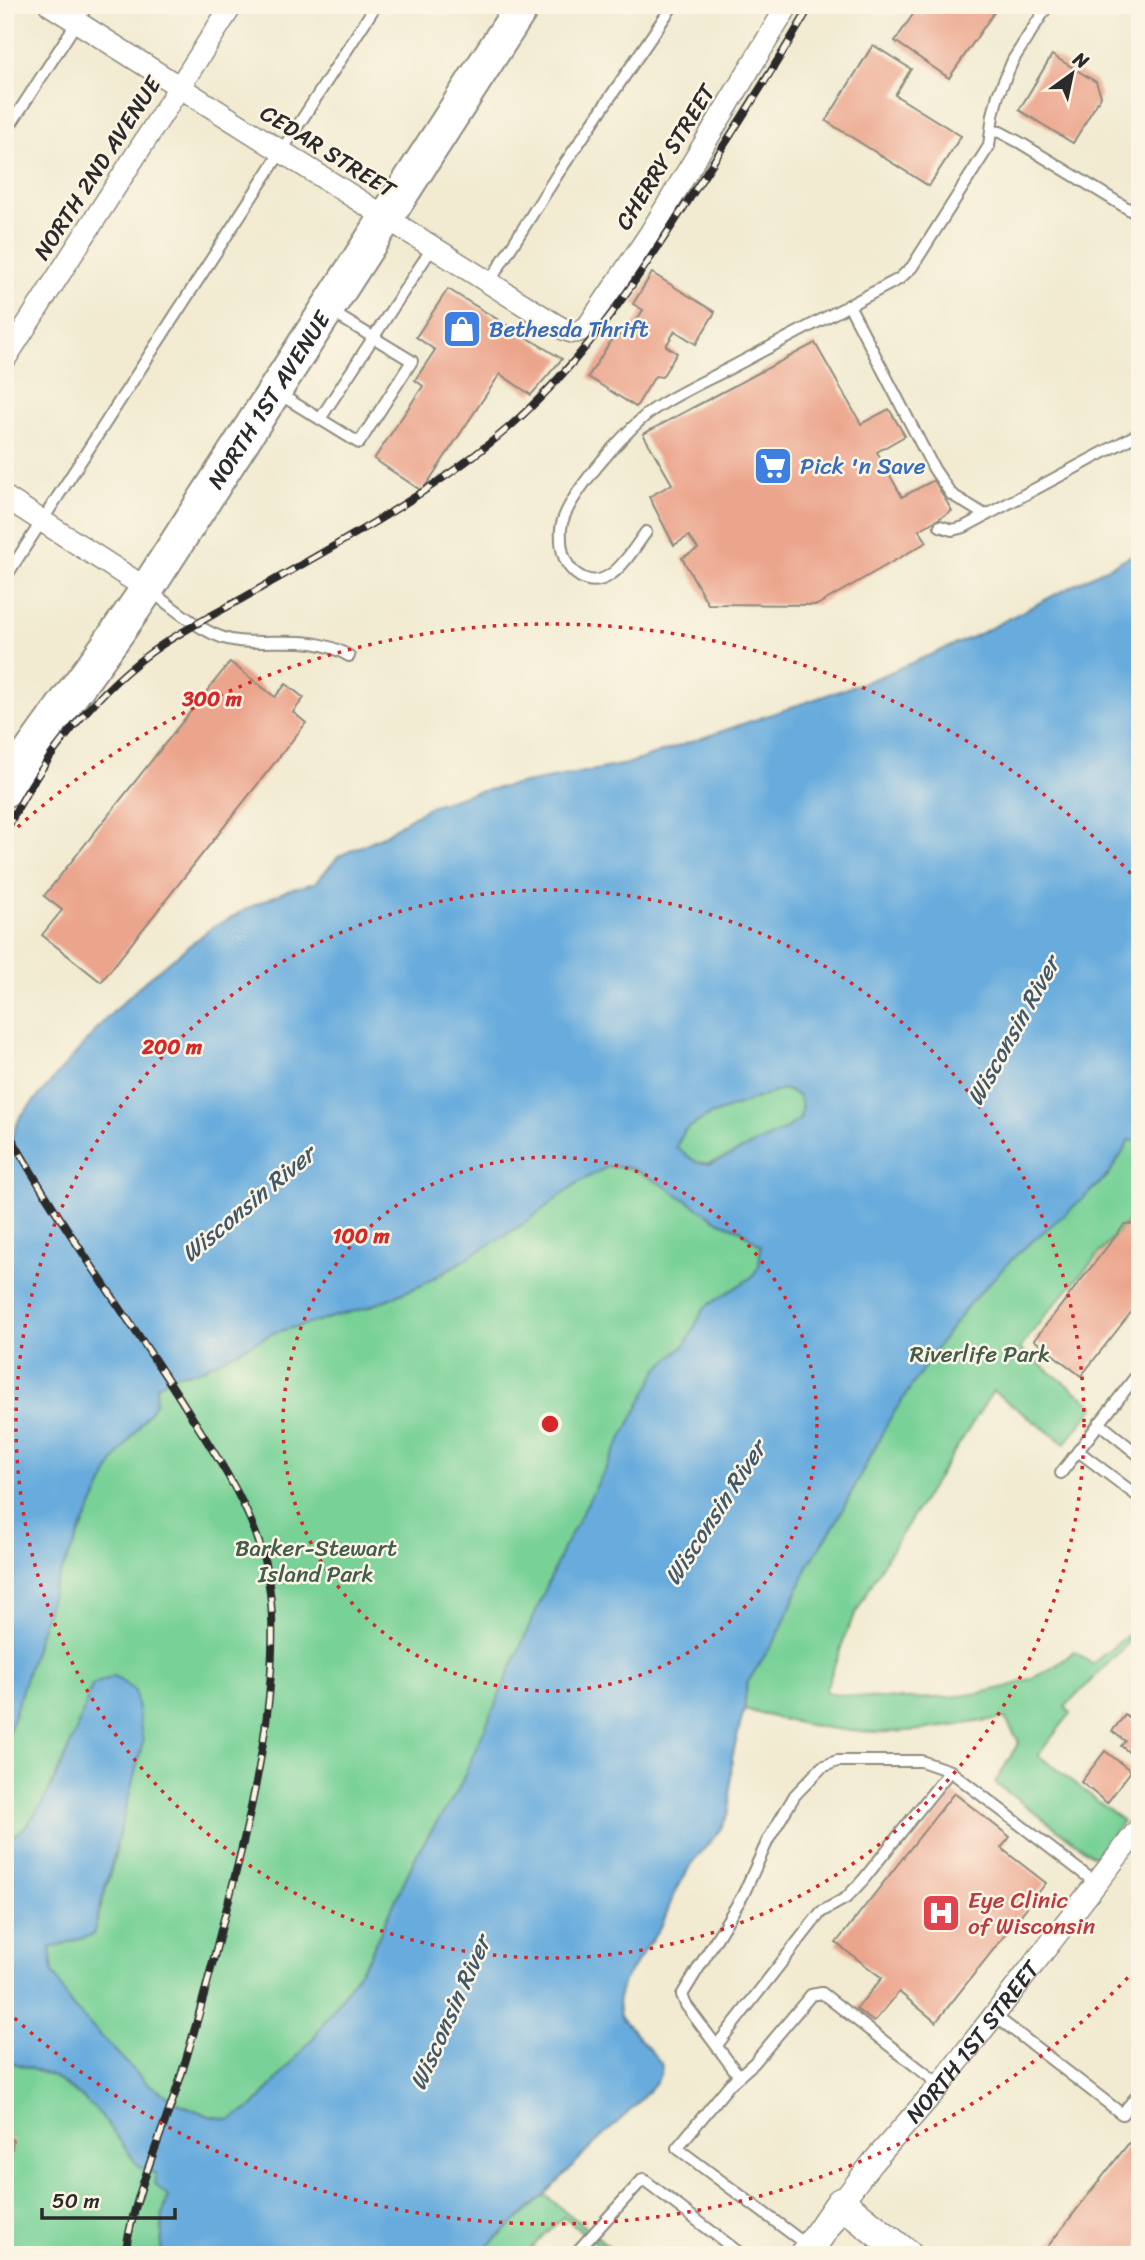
<svg xmlns="http://www.w3.org/2000/svg" width="1145" height="2260" font-family="Sriracha,sans-serif">
  <rect width="100%" height="100%" fill="#fcf5e5"/>
  <filter id="ink" filterUnits="userSpaceOnUse"><feTurbulence type="fractalNoise" baseFrequency=".0143" numOctaves="2"/><feDisplacementMap in="SourceGraphic" scale="14" xChannelSelector="R" yChannelSelector="G"/><feConvolveMatrix kernelMatrix="1 2 1 2 8 2 1 2 1" color-interpolation-filters="sRGB"/></filter>
  <filter id="wash" filterUnits="userSpaceOnUse"><feTurbulence type="fractalNoise" baseFrequency=".00686" numOctaves="4" result="noise"/><feDisplacementMap in="SourceGraphic" scale="28" xChannelSelector="R" yChannelSelector="G"/><feGaussianBlur stdDeviation="1.57" result="paint"/><feColorMatrix in="noise" values="0 0 0 0 0 0 0 0 0 0 0 0 0 0 0 0 0 1.4 0 .05"/><feComposite in="paint" operator="in"/></filter>
  <g filter="url(#wash)">
    <rect width="100%" height="100%" fill="#f2ebd2"/>
    <!-- green -->
    <g fill="#78d197" stroke="#527e61" stroke-width="2">
      <path d="M783,1089l15,6 4,10 -2,14c-17,12 -83,49 -101,44 -8,-3 -17,-11 -23,-16l9,-17 25,-15z"/>
      <path d="M1130,1138l10,3v71l-15,12 -82,94 -23,31 75,57 -30,38 -72,-53 -110,172 -35,65 -23,64c71,13 195,12 249,-41l18,13 46,-37 2,2v14l-7,-5 -68,69 6,6 -33,42 85,66 -28,36 -100,-74 24,-41 -14,-24c-32,4 -64,11 -96,13 -56,5 -112,-6 -165,-22l3,-26 31,-48 31,-71 26,-40 54,-104 41,-63 40,-54 31,-35 107,-92z"/>
      <path d="M609,1166l22,2 29,15 60,39 19,7 22,17 -2,20 -7,11 -48,31 -18,36 -27,24 -201,422 -39,60 -50,107 -55,80 -60,69 -24,14 -21,-4 -31,-13 -33,-21 -74,-77 -18,-32 -3,-25 43,-13 24,-86 -25,-164 -9,33 -39,83 -14,22 -18,15h-7v-87l5,-23 44,-141 59,-124 42,-59 2,-19 20,-11 21,-3 75,-38 93,-25 56,-23 100,-60 55,-42z"/>
      <path d="M5,2060l47,16 40,29 64,69 12,23 -5,16 -2,42h-118l-38,-12z"/>
      <path d="M545,2195l75,60h-9l-48,-38 -39,38h-46z"/>
    </g>
    <!-- water -->
    <path fill="#67acdd" stroke="#496c84" stroke-width="2" fill-rule="evenodd" d="M1140,551v590l-12,-1 -2,7 -18,28 -32,30 -58,48 -48,50 -25,33 -56,84 -54,104 -26,40 -31,71 -31,48 -3,26 -12,49 -3,55 -9,17 -30,36 -17,31 -11,28 -38,56 -6,21 2,14 41,47 1,5 -4,12 -22,25 -49,46 -42,44 -67,60h-317l2,-42 5,-16 -13,-13 1,-10 -17,-7 -39,-53 -21,-19 -27,-19 -47,-16v-222c34,0 78,-123 87,-153l22,-9 21,15 8,51 -50,193 -43,13 3,25 18,32 74,77 33,21 31,13 21,4 24,-14 60,-69 55,-80 50,-107 39,-60 105,-241 96,-181 27,-24 18,-36 48,-31 7,-11 2,-20 -22,-17 -19,-7 -60,-39 -29,-15 -22,-2 -32,17 -55,42 -100,60 -56,23 -93,25 -75,38 -21,3 -20,11 -2,19 -42,59 -59,124 -44,141 -5,23v-597l15,-37 86,-98 41,-40 63,-50 40,-22 38,-17 27,-7 24,-27 42,-19 49,-31 41,-13 156,-29 249,-86 101,-43zM783,1089l15,6 4,10 -2,14 -17,12 -72,33 -15,-2 -20,-15 9,-17 25,-15z"/>
    <g id="blocks">
      <!-- building -->
      <g fill="#eca58d">
        <path d="M931,5h68l-50,73 -54,-37 21,-31 8,5z"/>
        <path d="M873,45l38,24 -16,26 66,41 -32,50 -103,-65z"/>
        <path d="M1052,55l44,27 5,14 -28,47 -54,-33z"/>
        <path d="M652,273l63,39 -19,32 -21,-13 -9,15 11,7 -15,24 -7,-1 -19,31 -48,-30 28,-44 9,6 18,-29 -10,-6z"/>
        <path d="M448,289l114,70 -31,36 -31,-21 -78,117 -48,-32 49,-73 -8,-6 20,-30 -19,-13z"/>
        <path d="M815,343l46,81 28,-15 16,27 -28,16 25,45 32,-17 18,31 -33,19 8,12 -110,63 -109,-1 -26,-46 16,-9 -9,-13 -15,9 -25,-48 23,-13 -29,-50z"/>
        <path d="M230,662l45,35 11,-13 18,14 -11,14 13,11 -205,259 -59,-47 20,-25 -18,-14z"/>
        <path d="M1140,1223v78l-59,75 -47,-36 91,-116z"/>
        <path d="M1125,1715l15,12v34l-19,-15 4,-5 -13,-10z"/>
        <path d="M1105,1751l26,20 -24,32 -26,-21z"/>
        <path d="M954,1793l56,44 -9,11 45,35 -110,139 -37,-30 -25,30 -18,-13 26,-31 -46,-35z"/>
        <path d="M5,2135l8,5 -1,9 -7,3z"/>
        <path d="M1129,2143l11,8v104h-99z"/>
      </g>
    </g>
  </g>
  <g filter="url(#ink)">
    <use href="#blocks" fill-opacity="0" stroke="#8e8b7e" stroke-width="2"/>
    <g fill="none" stroke-linecap="round" stroke-linejoin="round">
      <!-- lane casing -->
      <g stroke="#8e8b7e" stroke-width="14">
        <g id="lane">
          <path d="M992,131l8,1 19,10 121,74"/>
          <path d="M5,133l83,-128"/>
          <path d="M488,284l69,-109 116,-170"/>
          <path d="M849,305l85,164 17,25 34,21"/>
          <path d="M276,392l83,51 53,-82 -82,-50"/>
          <path d="M320,419l112,-171"/>
          <path d="M940,526l12,4 12,-3 176,-94"/>
          <path d="M646,532c-17,23 -40,66 -71,41 -13,-11 -15,-28 -14,-44 2,-29 65,-99 89,-117 25,-18 56,-31 84,-46 55,-29 110,-58 165,-87l13,-12 77,-121 4,-31 5,-20 15,-35 35,-55"/>
          <path d="M5,578l371,-573"/>
          <path d="M149,590c26,18 57,48 89,51 40,4 75,-7 111,15"/>
          <path d="M1099,1423l41,33"/>
          <path d="M1078,1451l62,47"/>
          <path d="M1061,1473l79,-102"/>
          <path d="M994,2015l128,99 18,-22"/>
          <path d="M717,2045l104,-133 25,-14 17,-18 87,-109"/>
          <path d="M739,2076l-53,-71 -4,-10 61,-100 25,-55 27,-45 27,-28 15,-6h84l29,10 146,112"/>
          <path d="M808,2246l-131,-98 53,-64 24,-21 57,-68 11,-2 118,92"/>
          <path d="M574,2255l69,-76 99,76"/>
        </g>
      </g>
      <!-- street casing -->
      <g stroke="#8e8b7e" stroke-width="24">
        <g id="street">
          <path d="M50,5l506,320c13,7 19,11 32,1l63,-94 137,-227"/>
          <path d="M5,359l227,-354"/>
          <path d="M5,497l142,92"/>
          <path id="s1" d="M841,2203l31,-40 68,-78 200,-258"/>
        </g>
      </g>
      <!-- secondary casing -->
      <g stroke="#8e8b7e" stroke-width="33">
        <path id="secondary" d="M805,2255l36,-52 66,52"/>
      </g>
      <!-- primary casing -->
      <g stroke="#8e8b7e" stroke-width="37">
        <g id="primary">
          <path id="s2" d="M5,790c44,-69 97,-132 142,-201l376,-584"/>
        </g>
      </g>
      <!-- lane -->
      <use href="#lane" stroke="#fff" stroke-width="10"/>
      <!-- street -->
      <use href="#street" stroke="#fff" stroke-width="21"/>
      <!-- secondary -->
      <use href="#secondary" stroke="#fff" stroke-width="30"/>
      <!-- primary -->
      <use href="#primary" stroke="#fff" stroke-width="33"/>
      <!-- rail casing -->
      <g stroke="#2b2b2b" stroke-width="8">
        <g id="rail">
          <path d="M5,833c33,-70 93,-146 158,-189 26,-17 55,-32 82,-47 85,-49 174,-96 250,-158 80,-65 138,-153 193,-238 42,-65 84,-129 123,-196"/>
          <path d="M5,1126c52,96 118,183 176,274 27,43 57,86 75,134 20,52 18,109 13,163 -8,78 -27,153 -47,229 -14,55 -28,111 -46,165 -19,56 -42,105 -51,164"/>
        </g>
      </g>
      <!-- rail -->
      <use href="#rail" stroke="#fcf5e5" stroke-width="5" stroke-dasharray="16" stroke-linecap="butt"/>
    </g>
  </g>
  <!-- distance rings -->
  <g fill="none" stroke="#d62828" stroke-width="3.5" stroke-dasharray="3.5 7">
    <circle cx="550" cy="1424" r="267"/>
    <circle cx="550" cy="1424" r="534"/>
    <path d="M1135 1970A800 800 0 0 1 10 2014M10 834A800 800 0 0 1 1135 878"/>
  </g>
  <!-- icons -->
  <defs>
    <g id="shop-square" transform="scale(2.0125)"><rect x="-9" y="-9" width="18" height="18" rx="4" fill="#3f7fe0" stroke="#fcf5e5"/><path d="M-5-2.5h2.3a2.7 3.5 0 0 1 5.4 0H5L5.5 6h-11ZM-1.5-2.5h3a1.5 2.3 0 0 0-3 0Z" fill="#fff"/></g>
    <g id="supermarket-square" transform="scale(2.0125)"><rect x="-9" y="-9" width="18" height="18" rx="4" fill="#3f7fe0" stroke="#fcf5e5"/><path d="M-6-5.5h2.5l.6 2H6L4.5 2H-2.5L-4.4-4H-6ZM-1.5 3.2a1.3 1.3 0 1 0 .1 0ZM3 3.2a1.3 1.3 0 1 0 .1 0Z" fill="#fff"/></g>
    <g id="hospital-square" transform="scale(2.0125)"><rect x="-9" y="-9" width="18" height="18" rx="4" fill="#e0444e" stroke="#fcf5e5"/><path d="M-5-5h3v3.5h4V-5h3V5h-3V1.5h-4V5h-3Z" fill="#fff"/></g>
  </defs>
  <g fill-rule="evenodd">
    <use href="#shop-square" x="462" y="329"/>
    <use href="#supermarket-square" x="773" y="466"/>
    <use href="#hospital-square" x="941" y="1913"/>
  </g>
  <g text-anchor="middle" stroke-width="5" stroke-linejoin="round" paint-order="stroke">
    <!-- street labels -->
    <g font-size="23" fill="#2b2b2b" stroke="#fcf5e5">
      <text transform="translate(328 151) rotate(32)" y="8">CEDAR STREET</text>
      <text transform="translate(665 157) rotate(-58)" y="8">CHERRY STREET</text>
      <text transform="translate(97 168) rotate(-57)" y="8">NORTH 2ND AVENUE</text>
      <text dy="8" stroke="none"><textPath href="#s2" startOffset="471">NORTH 1ST AVENUE</textPath></text>
      <text dy="8" stroke="none"><textPath href="#s1" startOffset="208">NORTH 1ST STREET</textPath></text>
    </g>
    <!-- shop labels -->
    <g font-size="23" fill="#366cbe" stroke="#fcf5e5" text-anchor="start">
      <text x="489" y="337">Bethesda Thrift</text>
      <text x="800" y="474">Pick 'n Save</text>
    </g>
    <!-- park labels -->
    <g font-size="23" fill="#425d4b" stroke="#fcf5e5">
      <text x="980" y="1362">Riverlife Park</text>
      <text x="316" y="1556">Barker-Stewart<tspan x="316" dy="26">Island Park</tspan></text>
    </g>
    <!-- health labels -->
    <g font-size="23" fill="#be3a42" stroke="#fcf5e5" text-anchor="start">
      <text x="968" y="1908">Eye Clinic<tspan x="968" dy="26">of Wisconsin</tspan></text>
    </g>
    <!-- water labels -->
    <g font-size="24" font-style="italic" fill="#405869" stroke="#fcf5e5">
      <text transform="translate(1013 1031) rotate(-61)" y="8">Wisconsin River</text>
      <text transform="translate(248 1204) rotate(-40)" y="8">Wisconsin River</text>
      <text transform="translate(715 1513) rotate(-57)" y="8">Wisconsin River</text>
      <text transform="translate(450 2013) rotate(-66)" y="8">Wisconsin River</text>
    </g>
  </g>
  <circle cx="550" cy="1424" r="10" fill="#d62828" stroke="#fcf5e5" stroke-width="3.5"/>
  <g font-size="21" text-anchor="middle" font-weight="bold" fill="#d62828" stroke="#fcf5e5" stroke-width="5" stroke-linejoin="round" paint-order="stroke">
    <text x="212" y="706">300 m</text>
    <text x="172" y="1054">200 m</text>
    <text x="361" y="1243">100 m</text>
  </g>
  <!-- margin -->
  <rect width="1145" height="2260" fill="none" stroke="#fcf5e5" stroke-width="28"/>
  <!-- north arrow -->
  <g transform="translate(1072 74) rotate(33)" stroke="#fcf5e5" stroke-width="5" paint-order="stroke">
  <path d="M0-5L12 26L0 18L-12 26Z" fill="#2b2b2b"/>
  <text y="-10" font-size="19" font-weight="bold" text-anchor="middle" fill="#2b2b2b">N</text>
  </g>
  <!-- scale -->
  <path d="M42 2208v10h133v-10" fill="none" stroke="#2b2b2b" stroke-width="3.5"/>
  <text x="52" y="2208" font-size="21" fill="#2b2b2b" stroke="#fcf5e5" stroke-width="5" paint-order="stroke">50 m</text>
</svg>
